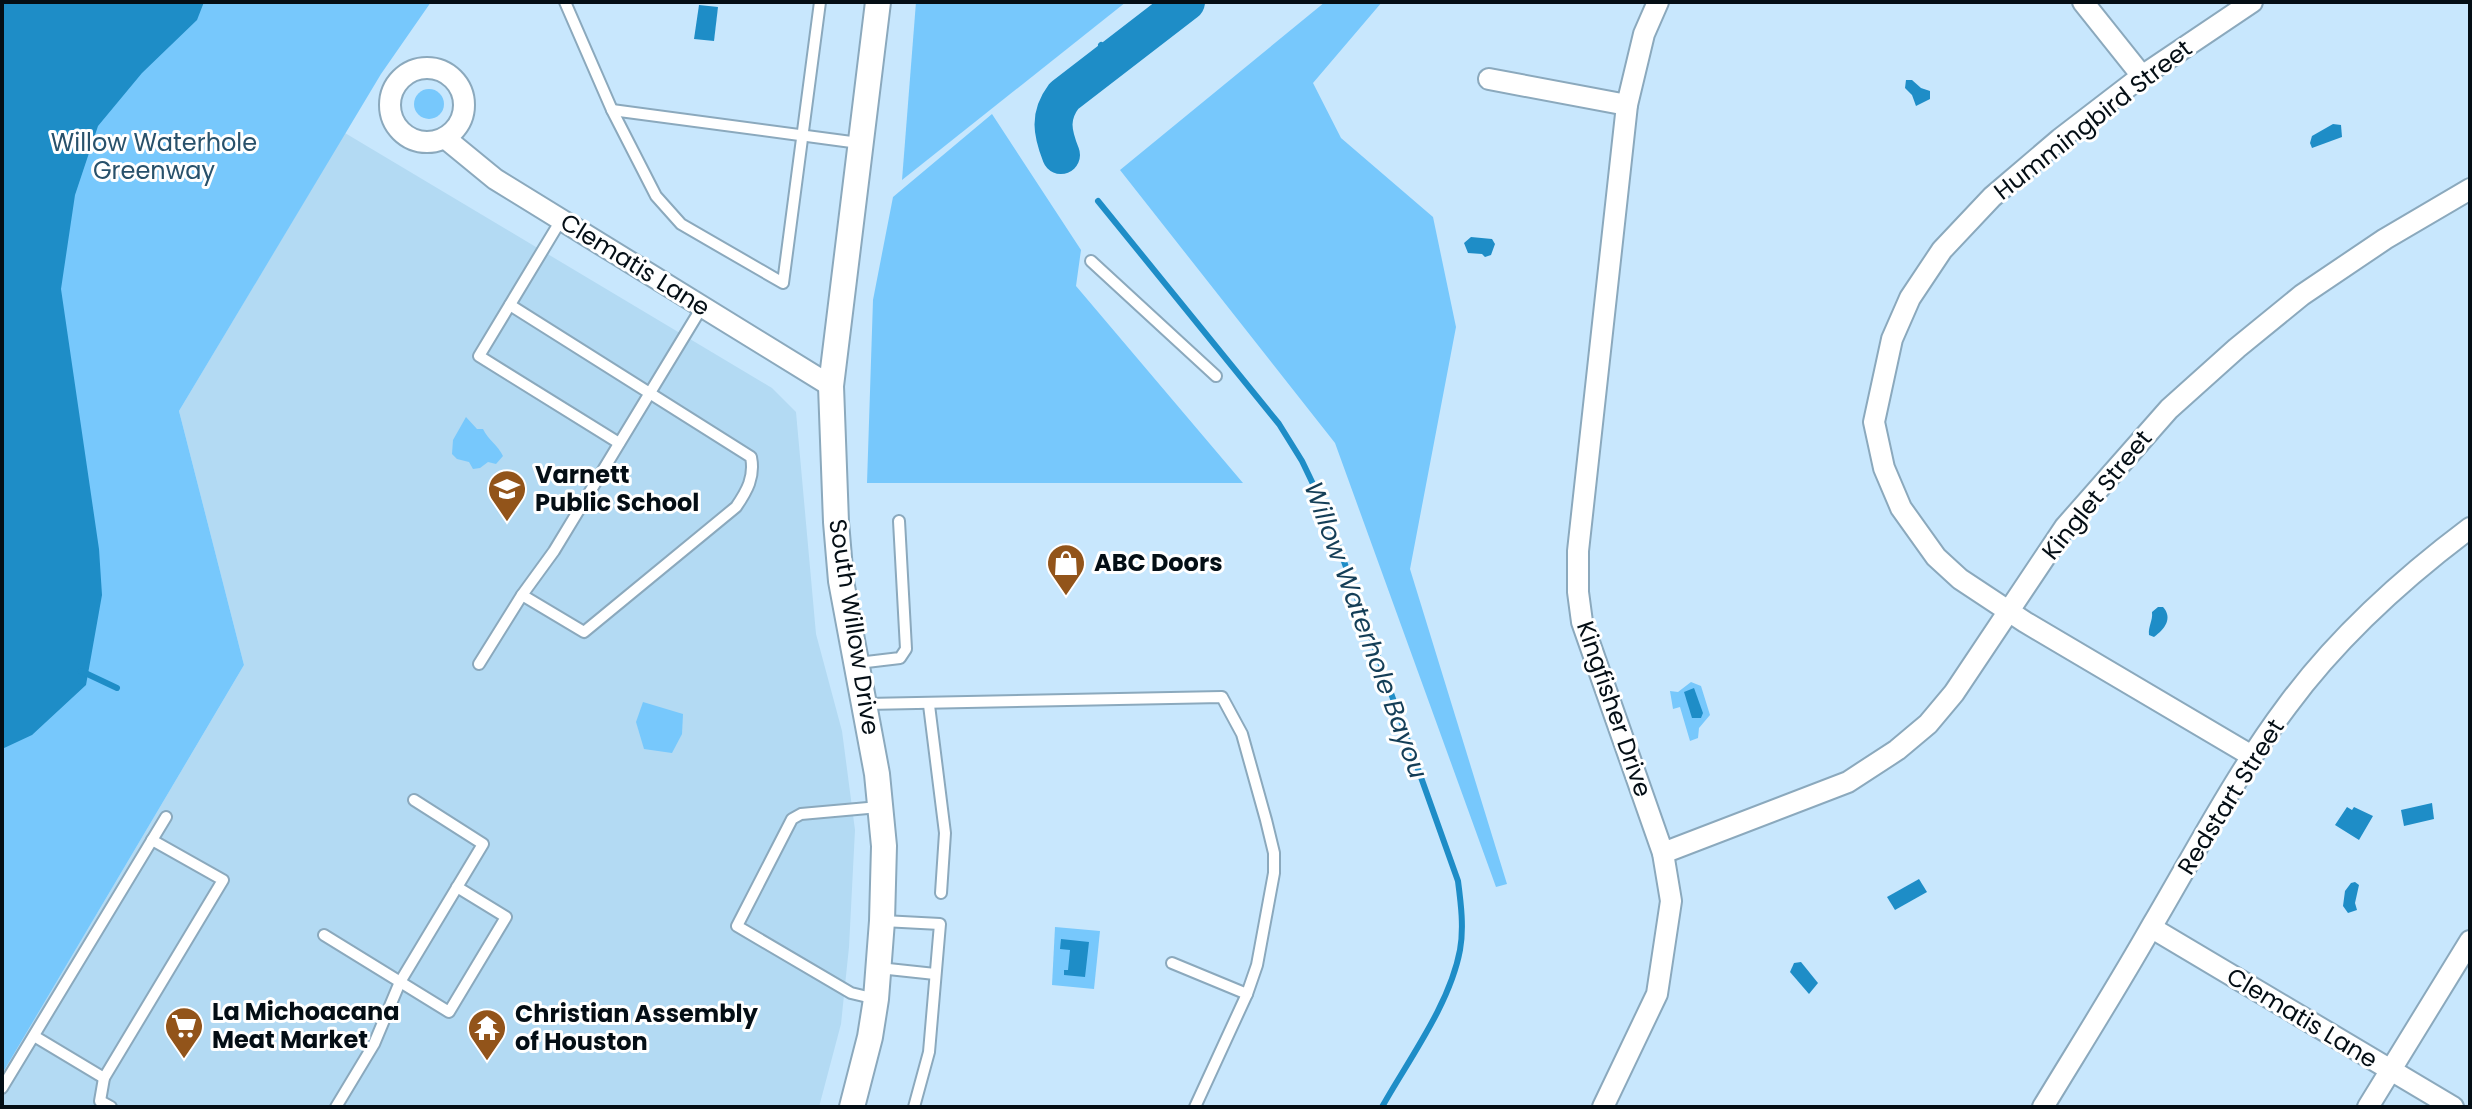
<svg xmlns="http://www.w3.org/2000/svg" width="2472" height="1109" font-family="Poppins,sans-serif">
  <rect width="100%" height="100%" fill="#c8e7fd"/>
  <!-- built -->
  <path fill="#b3daf3" d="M345,133l427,255 24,24 20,222 26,97 13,99 -6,117 -8,77 -22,83h-817v-33l242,-409 -65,-254z"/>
  <!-- green -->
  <g fill="#77c8fc">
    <path d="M2,2h429l-50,72 -202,337 65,254 -242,409z"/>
    <path d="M916,2h210l-224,178z"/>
    <path d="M1325,2h57l-69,81 28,55 92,79 23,110 -46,242 97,315 -11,3 -161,-444 -215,-273z"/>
    <circle cx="429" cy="104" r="15"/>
    <path d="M992,114l89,136 -5,36 167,197h-376l6,-183 20,-103z"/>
    <path d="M466,417l11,12h6c5,11 15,16 20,27l-7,8 -8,-2 -8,6 -7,1 -4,-7 -12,-3 -5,-5 1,-14z"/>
    <path d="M1691,682l10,4 9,29 -11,13 -1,10 -8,3 -10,-34 -7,2 -3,-18 8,1z"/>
    <path d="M643,702l40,12 -1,20 -10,19 -28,-4 -8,-27z"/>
    <path d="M1055,927l45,4 -6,58 -42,-4z"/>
  </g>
  <!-- water -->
  <g fill="#1e8dc7">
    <path d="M2,2h202l-7,18 -55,53 -44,53 -23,69 -14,94 38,260 3,46 -16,90 -54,50 -30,14z"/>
    <path d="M699,5l19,2 -4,34 -20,-2z"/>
    <path d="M1906,80h6l9,8 9,3v8l-14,7 -4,-11 -7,-7z"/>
    <path d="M2333,124l8,1 1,12 -30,11 -2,-5 2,-7z"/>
    <path d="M1471,237l21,2 3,5 -4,11 -6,2 -3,-3 -14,-1 -4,-10z"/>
    <path d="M2158,607h5c10,11 2,22 -9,30l-5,-2c-1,-9 4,-14 3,-23z"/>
    <path d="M1694,688l9,25 -2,5h-9l-8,-26z"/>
    <path d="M2432,803l2,16 -30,7 -3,-16z"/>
    <path d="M2347,807l5,3 2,-3 19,9 -14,24 -24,-15z"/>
    <path d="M1919,879l8,13 -32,18 -8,-13z"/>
    <path d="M2355,882l4,3 -4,18 2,7 -9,3 -5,-7 2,-15 6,-8z"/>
    <path d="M1061,939l28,3 -4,35 -21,-2v-5h4l2,-20 -10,-1z"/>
    <path d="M1801,962l17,21 -9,11 -19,-22 4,-9z"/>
  </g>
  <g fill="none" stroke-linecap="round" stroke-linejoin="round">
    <!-- stream -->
    <g stroke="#1e8dc7" stroke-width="6">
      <path d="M1101,45l11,14"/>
      <path d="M1098,201l181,223 23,37 24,50 132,370c3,23 6,47 2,69 -10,54 -51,109 -78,157"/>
      <path d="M81,671l36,17"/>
    </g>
    <!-- river -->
    <path stroke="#1e8dc7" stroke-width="38" d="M1061,155c-9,-23 -12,-39 3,-59l122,-94"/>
    <!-- service casing -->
    <g stroke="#8ba9bd" stroke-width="14">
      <g id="service">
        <path d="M565,2l47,108 44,86 25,28 102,59 37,-281"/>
        <path d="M612,110l247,33"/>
        <path d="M561,220l-82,136 140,87"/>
        <path d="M1091,261l125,115"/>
        <path d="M510,305l241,152c4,20 -4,34 -15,50l-152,125 -62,-37"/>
        <path d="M858,663l42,-5 6,-9 -7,-128"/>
        <path d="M479,664l43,-69 32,-44 148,-244"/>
        <path d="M866,704l356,-7 20,37 24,86 8,33v20l-17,92 -10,29 -52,113"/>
        <path d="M929,705l16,128 -4,60"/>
        <path d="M883,921l57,3 -11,128 -15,55"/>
        <path d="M324,935l125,77 57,-95 -49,-30"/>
        <path d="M1172,963l75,31"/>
        <path d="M879,968l56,6"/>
        <path d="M876,999l-25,-6 -114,-67 55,-107 9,-5 78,-7"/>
        <path d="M34,1036l70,42"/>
        <path d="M2,1088l164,-271"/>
        <path d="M111,1107l-11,-6 4,-23 119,-198 -71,-40"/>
        <path d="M336,1107l38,-63 26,-62 83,-138 -69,-44"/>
      </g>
    </g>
    <!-- minor casing -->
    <g stroke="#8ba9bd" stroke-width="24">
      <g id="minor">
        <path d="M2083,2l59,74"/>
        <path d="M2252,2l-110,74 -82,63 -68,58 -50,53 -32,48 -18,41 -18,83 10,46 17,40 35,49 24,22 65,43 227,134"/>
        <circle cx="427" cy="105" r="37"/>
        <path d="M1489,79l138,26"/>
        <path d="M445,138l50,41 336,207"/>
        <path d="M1663,853l185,-71 49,-32 31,-26 26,-31 111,-166 104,-118 68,-61 65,-53 83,-56 85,-50"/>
        <path d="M2152,928l301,179"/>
        <path d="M1603,1107l54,-113 14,-93 -8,-48 -81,-231 -4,-30v-41l49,-446 17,-71 14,-32"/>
        <path d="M2043,1107c37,-61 75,-121 110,-183 43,-73 83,-150 134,-218 50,-68 115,-127 183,-178"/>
        <path d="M2368,1107l102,-166"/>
      </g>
    </g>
    <!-- tertiary casing -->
    <g stroke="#8ba9bd" stroke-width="28">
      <path id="tertiary" d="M852,1107l18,-70 6,-38 6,-78 2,-75 -7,-72 -36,-193 -5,-59 -5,-136 47,-384"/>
    </g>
    <!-- service -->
    <use href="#service" stroke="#fff" stroke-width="10"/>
    <!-- minor -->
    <use href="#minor" stroke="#fff" stroke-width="20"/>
    <!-- tertiary -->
    <use href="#tertiary" stroke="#fff" stroke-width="24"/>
  </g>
  <!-- icons -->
  <defs>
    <g id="school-pin" transform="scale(2)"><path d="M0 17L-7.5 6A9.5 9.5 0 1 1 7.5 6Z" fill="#92541a" stroke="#fff"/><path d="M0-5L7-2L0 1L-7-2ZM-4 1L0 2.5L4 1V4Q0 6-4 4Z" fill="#fff"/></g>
    <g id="shop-pin" transform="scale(2)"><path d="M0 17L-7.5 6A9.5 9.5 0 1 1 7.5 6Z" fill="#92541a" stroke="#fff"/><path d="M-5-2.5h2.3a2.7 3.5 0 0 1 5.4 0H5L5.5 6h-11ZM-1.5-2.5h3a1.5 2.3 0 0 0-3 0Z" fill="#fff"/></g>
    <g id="supermarket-pin" transform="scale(2)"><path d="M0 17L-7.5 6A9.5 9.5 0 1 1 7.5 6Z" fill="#92541a" stroke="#fff"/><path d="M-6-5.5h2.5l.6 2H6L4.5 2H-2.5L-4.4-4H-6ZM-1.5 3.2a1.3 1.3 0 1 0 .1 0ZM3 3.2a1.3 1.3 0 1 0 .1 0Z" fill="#fff"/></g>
    <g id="temple-pin" transform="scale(2)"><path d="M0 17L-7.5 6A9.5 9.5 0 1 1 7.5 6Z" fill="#92541a" stroke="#fff"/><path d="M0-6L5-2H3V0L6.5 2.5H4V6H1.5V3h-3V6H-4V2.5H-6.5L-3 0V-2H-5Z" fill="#fff"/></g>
  </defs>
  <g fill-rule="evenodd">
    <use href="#school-pin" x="507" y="489"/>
    <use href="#shop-pin" x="1066" y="563"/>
    <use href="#supermarket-pin" x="184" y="1026"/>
    <use href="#temple-pin" x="487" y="1028"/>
  </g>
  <g text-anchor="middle" stroke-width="6" stroke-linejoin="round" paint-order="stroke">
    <!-- street labels -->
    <g font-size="24" fill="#040e15" stroke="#fff">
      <text transform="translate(2093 120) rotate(-38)" y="8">Hummingbird Street</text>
      <text transform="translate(635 265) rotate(32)" y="8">Clematis Lane</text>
      <text transform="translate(2097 495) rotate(-51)" y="8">Kinglet Street</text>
      <text transform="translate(854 627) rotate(81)" y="8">South Willow Drive</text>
      <text transform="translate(1614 709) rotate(71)" y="8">Kingfisher Drive</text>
      <text transform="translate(2231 797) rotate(-58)" y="8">Redstart Street</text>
      <text transform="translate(2302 1018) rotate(31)" y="8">Clematis Lane</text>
    </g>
    <!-- park labels -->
    <g font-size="24" fill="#28516b" stroke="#fff">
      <text x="154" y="151">Willow Waterhole<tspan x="154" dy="28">Greenway</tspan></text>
    </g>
    <!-- poi labels -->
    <g font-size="24" font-weight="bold" fill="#040e15" stroke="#fff" text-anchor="start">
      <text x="535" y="483">Varnett<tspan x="535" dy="28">Public School</tspan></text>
      <text x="1094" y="571">ABC Doors</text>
      <text x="212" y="1020">La Michoacana<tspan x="212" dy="28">Meat Market</tspan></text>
      <text x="515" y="1022">Christian Assembly<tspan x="515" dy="28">of Houston</tspan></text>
    </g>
    <!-- water labels -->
    <g font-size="26" font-style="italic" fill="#143e57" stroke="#fff">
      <text transform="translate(1366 630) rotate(70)" y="9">Willow Waterhole Bayou</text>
    </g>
  </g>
  <!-- border -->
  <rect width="2472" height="1109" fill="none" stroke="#040e15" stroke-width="8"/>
</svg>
